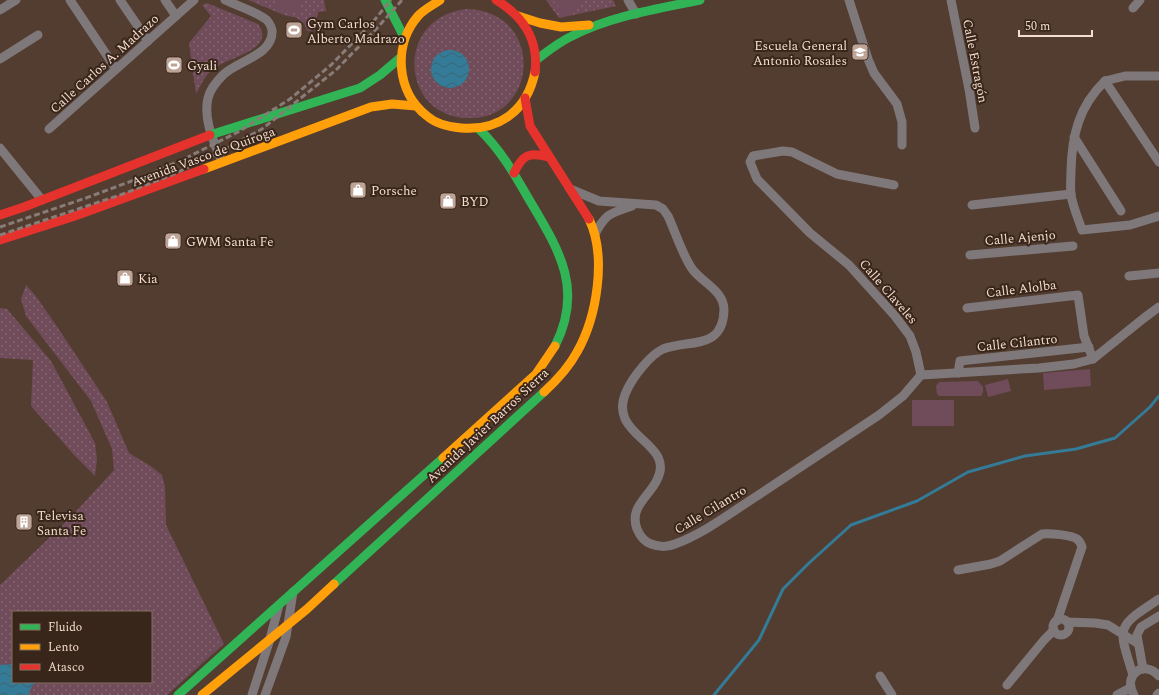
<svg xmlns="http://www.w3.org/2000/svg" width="1159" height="695" font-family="Spectral,serif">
  <defs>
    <pattern id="green-dots" width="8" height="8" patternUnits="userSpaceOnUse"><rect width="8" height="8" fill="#704c5b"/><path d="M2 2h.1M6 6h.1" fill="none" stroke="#856571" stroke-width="1.8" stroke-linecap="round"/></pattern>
    <pattern id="water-waves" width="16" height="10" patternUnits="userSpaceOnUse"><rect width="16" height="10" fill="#337b97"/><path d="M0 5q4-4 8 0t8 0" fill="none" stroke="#3c6473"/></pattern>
  </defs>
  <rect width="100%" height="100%" fill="#533c30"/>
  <!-- green -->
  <g fill="url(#green-dots)" fill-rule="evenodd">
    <path d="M248,0h76l2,11 -8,1 -3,18 -8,1 -3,-8 -7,-5 -13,-3z"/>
    <path d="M546,0h67l3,6 -57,12z"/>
    <path d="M207,3l51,21c19,26 -30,33 -45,45 -8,6 -12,16 -17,25l-7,-51 22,-27 -9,-11z"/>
    <path d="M467,9c77,2 73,109 3,109 -70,1 -77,-101 -3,-109zM444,51h10l13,26c-12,19 -40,10 -34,-11 2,-7 4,-11 11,-15z"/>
    <path d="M26,285l9,10 21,30 51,77 22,51 23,14 10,8 3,12 1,38 58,119 -57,51h-167v-110l71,-68 43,-47 -2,-21 -21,-48 -65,-85 -5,-17zM13,612h138v70h-138z"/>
    <path d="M0,308l7,1 44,52 44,82 2,16 -2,17 -20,-20 -44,-50 2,-46 -33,-2z"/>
  </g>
  <!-- pitch -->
  <g fill="#704c5b">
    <path d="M276,0h24v12l-24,-2z"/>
    <path d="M553,0h32l-19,16z"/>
    <path d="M1090,369l1,17 -47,4 -1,-17z"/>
    <path d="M1008,379l3,12 -23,6 -3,-12z"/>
    <path d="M978,381l5,6v5l-2,4h-42l-2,-2 -1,-8 3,-4z"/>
    <rect x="912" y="400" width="42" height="26"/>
  </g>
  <!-- water -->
  <g fill="url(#water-waves)">
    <circle cx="450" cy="69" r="19"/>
    <path d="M13,664v18h24l-5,4 -4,9h-28v-30z"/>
  </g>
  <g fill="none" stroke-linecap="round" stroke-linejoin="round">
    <!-- stream -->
    <path stroke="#337b97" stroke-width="3" d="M714,695l45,-55 24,-51 26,-26 42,-38 66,-24 51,-29 57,-16 51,-7 39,-11 35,-31 9,-11"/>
    <!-- street -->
    <g stroke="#7e787a" stroke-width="9">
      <path d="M70,0l46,69"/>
      <path d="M120,0l28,41"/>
      <path d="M165,0l11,16"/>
      <path d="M628,0l8,14"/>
      <path d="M849,0l19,59 6,14 23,31 5,18v23"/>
      <path d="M951,0l18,89 6,39"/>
      <path d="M1133,8l7,-8"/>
      <path d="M0,10l16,-10"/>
      <path d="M0,59l38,-24"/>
      <path d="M1105,81c-26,25 -33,54 -34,89 0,8 -1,17 0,25 2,12 7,23 11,35l48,-5 29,-9"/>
      <path d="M1105,81l54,81"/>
      <path d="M1105,81l20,-5h34"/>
      <path d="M49,129l145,-129"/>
      <path d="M1074,137l47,74"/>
      <path d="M0,148l42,52"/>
      <path d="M222,162c-8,-20 -19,-42 -14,-64 2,-8 9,-17 15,-23 14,-14 51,-20 49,-45 -1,-4 -4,-10 -8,-12 -12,-8 -26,-12 -39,-18"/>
      <path d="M894,185l-57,-11 -45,-22 -9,-1 -30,5 -3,6 7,17 53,54 39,32 46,51 15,20 6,16 5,23"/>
      <path d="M570,189l29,12 57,4 7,4 5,7c7,15 15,41 25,54 10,13 31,21 31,40 -1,41 -36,29 -61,39 -13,6 -30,28 -36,41 -23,47 50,51 30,90 -9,18 -28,27 -20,49 3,7 8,13 14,15 8,3 17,3 24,0 28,-10 57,-32 82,-48 41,-27 82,-54 122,-81l24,-19 18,-21"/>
      <path d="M972,205l99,-11"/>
      <path d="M595,234c11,-21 16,-21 37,-28"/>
      <path d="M970,255l103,-9"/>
      <path d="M1129,276l30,-3"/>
      <path d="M967,308l111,-13 6,41 9,23"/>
      <path d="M958,373l2,-12 129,-14"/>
      <path d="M921,375l118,-7 35,-4 19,-5 51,-41 15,-11"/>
      <path d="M958,570l33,-6 9,-3 42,-27c8,-1 29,1 35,5 3,2 4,5 5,8l-25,74"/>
      <circle cx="1061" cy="627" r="8"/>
      <path d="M1067,622l28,1 13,2 29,18"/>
      <path d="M1143,669l-6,-34 4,-8 18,-11"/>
      <path d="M1133,675c-15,-49 -18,-47 26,-76"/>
      <path d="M880,676l12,19"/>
      <path d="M1007,685l37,-45 10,-10"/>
      <path d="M252,695l18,-56 9,-34"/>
      <path d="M265,695l21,-58 7,-45"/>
      <path d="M1117,695l13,-7"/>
      <path d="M1134,695c-12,-20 10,-36 25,-19"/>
      <path d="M1157,695l2,-2"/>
    </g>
    <!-- fast -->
    <g stroke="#30b455" stroke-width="9">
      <path d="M385,0l19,37"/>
      <path d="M536,60c12,-9 23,-18 36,-24 39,-20 85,-27 128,-36"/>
      <path d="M479,129c22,21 36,46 51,72 29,49 54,88 25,145"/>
      <path d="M210,135l150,-47 20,-13 20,-17"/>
      <path d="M334,584l210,-192"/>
      <path d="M178,695l265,-237"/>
    </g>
    <!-- slow -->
    <g stroke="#ff9f0a" stroke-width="9">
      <path d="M440,0c-7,5 -17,10 -22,16 -25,29 -22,76 9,100 9,8 22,11 34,12 38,3 66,-17 74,-56"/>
      <path d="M518,16l22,7 21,4 28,-2"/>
      <path d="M204,169l167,-62 21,-3 24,2"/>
      <path d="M544,392c12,-11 25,-25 33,-40 20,-35 30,-96 12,-133"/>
      <path d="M443,458l93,-84 19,-28"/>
      <path d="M202,695l105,-86 27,-25"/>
    </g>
    <!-- jam -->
    <g stroke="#e5322d" stroke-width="9">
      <path d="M496,0c27,16 43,40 39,72"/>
      <path d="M525,98l5,28 59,93"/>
      <path d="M514,173c9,-19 15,-21 35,-16"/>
      <path d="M0,215l24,-8 186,-72"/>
      <path d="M0,240l75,-24 129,-47"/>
    </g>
    <!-- rail -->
    <g stroke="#877c78" stroke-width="3" stroke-dasharray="6 3" stroke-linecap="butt">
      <path d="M0,227l86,-29 59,-22 41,-18 52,-26 52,-33 41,-34 41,-42 19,-23"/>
      <path d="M0,235l123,-41 49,-19 40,-19 50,-27 74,-59 43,-44 23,-26"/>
    </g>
  </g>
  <!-- icons -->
  <defs>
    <g id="stadium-square" transform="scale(0.9)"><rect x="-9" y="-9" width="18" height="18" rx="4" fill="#bda497" stroke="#39261b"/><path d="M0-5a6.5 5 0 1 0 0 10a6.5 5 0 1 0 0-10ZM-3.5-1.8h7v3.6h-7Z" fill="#fff"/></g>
    <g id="school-square" transform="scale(0.9)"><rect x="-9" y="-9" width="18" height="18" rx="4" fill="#bda497" stroke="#39261b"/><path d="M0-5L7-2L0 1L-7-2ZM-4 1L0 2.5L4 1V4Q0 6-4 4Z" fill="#fff"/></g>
    <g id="shop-square" transform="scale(0.9)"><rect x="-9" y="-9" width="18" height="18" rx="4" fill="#bda497" stroke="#39261b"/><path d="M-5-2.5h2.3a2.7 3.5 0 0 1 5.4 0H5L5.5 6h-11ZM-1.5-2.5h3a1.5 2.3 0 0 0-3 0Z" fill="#fff"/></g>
    <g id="building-square" transform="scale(0.9)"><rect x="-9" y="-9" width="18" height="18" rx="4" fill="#bda497" stroke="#39261b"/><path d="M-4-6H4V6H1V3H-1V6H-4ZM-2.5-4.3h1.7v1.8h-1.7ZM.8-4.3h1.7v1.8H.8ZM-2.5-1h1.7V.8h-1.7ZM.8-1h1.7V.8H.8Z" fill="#fff"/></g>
  </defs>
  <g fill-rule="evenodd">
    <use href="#stadium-square" x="294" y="30"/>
    <use href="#school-square" x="860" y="52"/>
    <use href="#stadium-square" x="174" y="65"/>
    <use href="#shop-square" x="358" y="190"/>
    <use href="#shop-square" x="448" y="201"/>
    <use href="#shop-square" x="173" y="241"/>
    <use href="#shop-square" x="125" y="278"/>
    <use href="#building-square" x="24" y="522"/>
  </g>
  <g text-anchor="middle" stroke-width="4" stroke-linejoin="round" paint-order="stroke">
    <!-- poi labels -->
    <g font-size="13" fill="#f6dcce" stroke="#39261b" text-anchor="start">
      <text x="307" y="28">Gym Carlos<tspan x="307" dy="15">Alberto Madrazo</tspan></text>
      <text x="847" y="50" text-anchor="end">Escuela General<tspan x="847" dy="15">Antonio Rosales</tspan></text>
      <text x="187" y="70">Gyali</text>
      <text x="371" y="195">Porsche</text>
      <text x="461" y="206">BYD</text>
      <text x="186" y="246">GWM Santa Fe</text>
      <text x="138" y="283">Kia</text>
      <text x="37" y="520">Televisa<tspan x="37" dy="15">Santa Fe</tspan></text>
    </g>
    <!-- street labels -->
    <g font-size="13" fill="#f6dcce" stroke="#39261b">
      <text transform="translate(976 61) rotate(79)" y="5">Calle Estragón</text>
      <text transform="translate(104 63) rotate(-42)" y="5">Calle Carlos A. Madrazo</text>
      <text transform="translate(203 156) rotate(-20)" y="5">Avenida Vasco de Quiroga</text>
      <text transform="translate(1020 237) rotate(-5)" y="5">Calle Ajenjo</text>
      <text transform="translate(1021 288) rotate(-7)" y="5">Calle Alolba</text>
      <text transform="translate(889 291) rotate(49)" y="5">Calle Claveles</text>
      <text transform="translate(1017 342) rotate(-6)" y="5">Calle Cilantro</text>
      <text transform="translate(487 425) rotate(-43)" y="5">Avenida Javier Barros Sierra</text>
      <text transform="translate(710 509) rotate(-31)" y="5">Calle Cilantro</text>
    </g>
  </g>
  <!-- legend -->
  <rect x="12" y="611" width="140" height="72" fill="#39261b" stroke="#856f63"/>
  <rect x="20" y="624" width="20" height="6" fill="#30b455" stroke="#856f63"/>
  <text x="48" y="631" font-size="12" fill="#f6dcce">Fluido</text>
  <rect x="20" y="644" width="20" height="6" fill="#ff9f0a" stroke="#856f63"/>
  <text x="48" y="651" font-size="12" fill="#f6dcce">Lento</text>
  <rect x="20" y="664" width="20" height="6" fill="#e5322d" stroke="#856f63"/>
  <text x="48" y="671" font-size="12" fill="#f6dcce">Atasco</text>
  <!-- scale -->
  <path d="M1019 30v6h73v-6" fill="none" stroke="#f6dcce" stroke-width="2"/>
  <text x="1025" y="30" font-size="12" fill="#f6dcce" stroke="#39261b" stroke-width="3" paint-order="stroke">50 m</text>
</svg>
